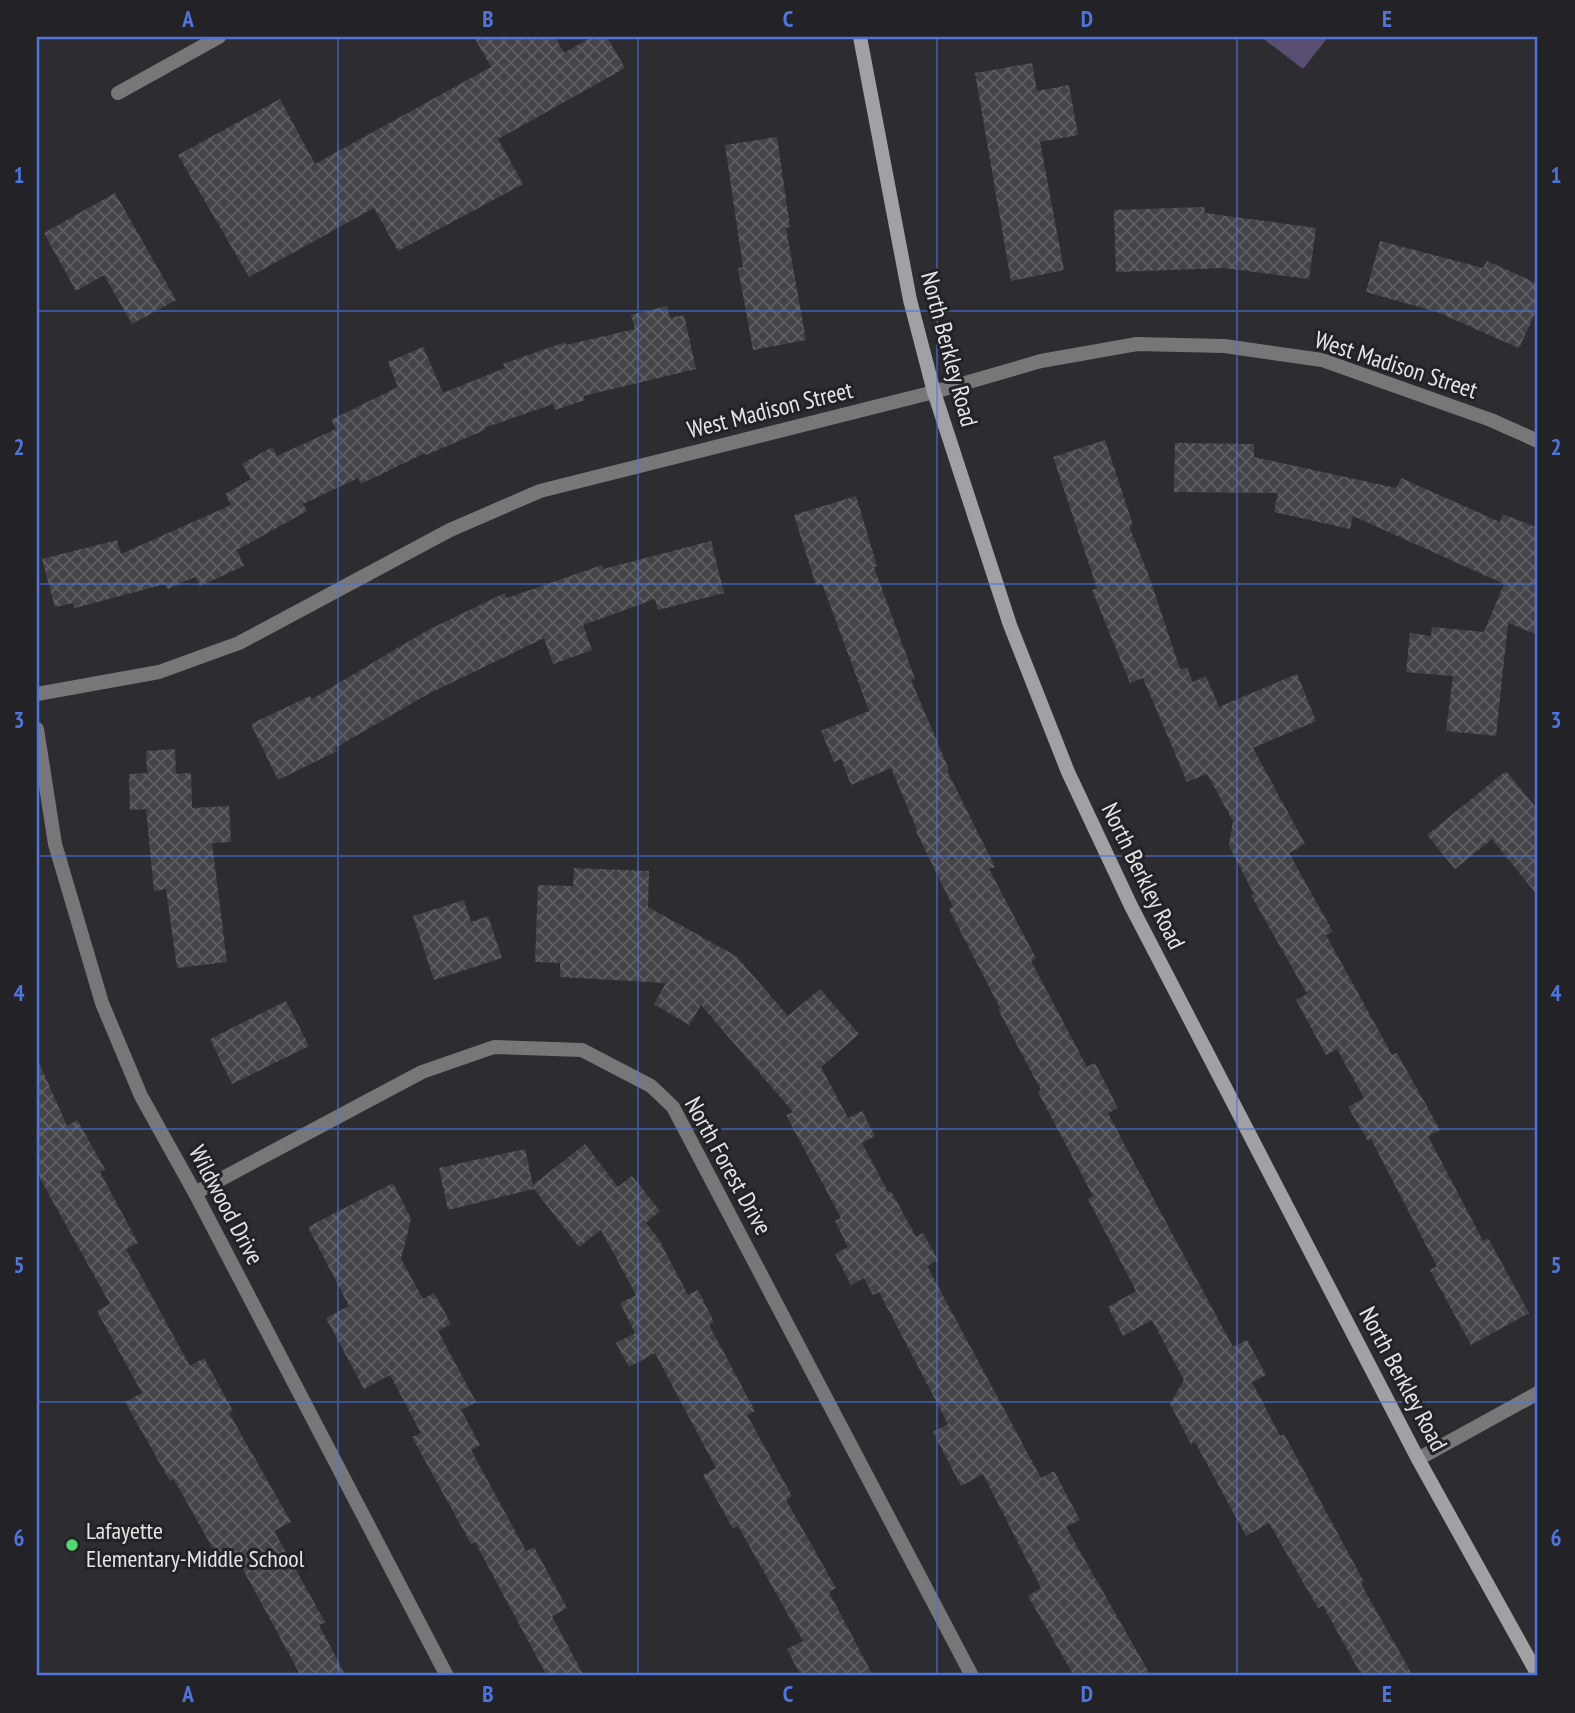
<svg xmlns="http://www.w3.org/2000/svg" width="1575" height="1713" font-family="'PT Sans Narrow',sans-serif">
  <defs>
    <pattern id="building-cross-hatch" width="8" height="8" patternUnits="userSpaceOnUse" patternTransform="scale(1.75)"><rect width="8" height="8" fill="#444348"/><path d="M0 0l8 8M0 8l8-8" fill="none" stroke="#5f5e62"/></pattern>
  </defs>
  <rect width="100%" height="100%" fill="#2d2c30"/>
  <!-- park -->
  <path fill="#594e71" d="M1261,37h67l-25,32z"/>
  <!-- building -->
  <g fill="url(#building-cross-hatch)">
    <path d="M474,37h81l9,16 28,-16h15l18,31 -127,71 25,45 -125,67 -24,-43 -125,69 -71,-122 102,-56 35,65 176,-97z"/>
    <path d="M1032,63l5,28 32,-6 9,50 -38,7 24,128 -53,11 -36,-208z"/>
    <path d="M777,137l13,90 -4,1 20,112 -53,10 -15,-82 5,-1 -18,-122z"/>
    <path d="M115,193l61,107 -44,24 -28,-49 -28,16 -32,-58z"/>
    <path d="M1204,207l1,6 111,15 -7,51 -85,-11 -108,4 -2,-62z"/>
    <path d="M1380,241l103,27 4,-7 51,23v23l-19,41 -82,-36 -71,-20z"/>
    <path d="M667,306l3,12 14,-3 12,54 -113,27 2,4 -30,10 -2,-6 -69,24 1,2 -59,25 -1,-2 -64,31 -3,-6 -55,26 4,7 -70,39 7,16 -44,20 -5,-9 -27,12 -3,-5 -90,24 -2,-5 -18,4 -13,-48 75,-19 4,14 110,-49 -6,-11 26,-15 -9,-15 30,-17 5,9 59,-27 -5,-9 67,-33 -10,-25 35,-15 20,46 62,-25 -2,-4 62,-22 1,3 69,-16 -4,-14z"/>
    <path d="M1105,440l28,85 -4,1 21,53 30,90 7,-1 6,14 13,-6 13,31 78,-33 19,47 -63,27 52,96 -16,9 44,79 -7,3 66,120 5,-2 43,77 -12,6 55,105 5,-3 41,75 -58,32 -41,-75 7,-4 -66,-127 -3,2 -20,-34 16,-9 -27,-49 -11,6 -30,-55 11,-6 -56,-99 3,-1 -25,-48 4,-25 -26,-47 -20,8 -44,-104 -13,5 -38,-93 5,-2 -44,-131z"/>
    <path d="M1175,443l79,1v13l142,31 5,-10 99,44 3,-8 35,14v107l-30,-12 -12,113 -50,-5 7,-55 -47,-4 4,-39 21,3 1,-9 52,5 20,-48 -151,-68 -3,13 -76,-17 4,-19 -104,-1z"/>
    <path d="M856,496l21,70 -3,1 41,112 -4,1 38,90 -2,1 48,96 -6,2 47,89 -5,3 56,106 8,-4 23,45 -10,5 15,29 110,205 14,-7 19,35 -14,7 28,54 4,-2 80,148 -3,2 52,92h-51l-39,-70 -5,2 -49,-85 -23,13 -51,-94 -4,2 -21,-40 14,-24 -32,-60 -29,16 -15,-29 28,-16 -48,-92 5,-3 -55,-104 3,-2 -43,-81 2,-1 -51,-99 4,-2 -37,-76 1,-1 -26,-62 -40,17 -10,-26 -7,3 -13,-31 48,-20 -47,-128 -6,2 -22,-70z"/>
    <path d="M711,541l13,52 -66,17 -3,-11 -72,26 9,25 -39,14 -9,-26 -116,56 -93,54 2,3 -59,29 -27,-56 59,-28 2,3 116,-69 77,-37 2,5 95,-33 1,4z"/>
    <path d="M175,749l1,25 15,-1 1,35 37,-2 2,36 -19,1 15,119 -50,6 -11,-79 -12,2 -8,-82 -16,1 -1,-36 18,-1 -1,-22z"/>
    <path d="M1506,771l32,39v86l-46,-57 -37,30 -28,-34z"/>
    <path d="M574,868l75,3 -1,36 88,49 52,60 32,-27 39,45 -38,33 27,51 14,-7 13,25 -13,7 26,49 3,-1 25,46 7,-4 15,27 -11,6 114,212 13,-7 26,49 -14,7 85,149h-77l-46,-80 13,-8 -58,-114 -22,12 -28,-54 15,-8 -69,-132 -6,3 -9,-17 -13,7 -16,-31 13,-7 -13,-26 6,-3 -55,-103 7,-3 -92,-107 -12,20 -35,-21 12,-21 -106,-6v-14l-25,-1 3,-77 35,1z"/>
    <path d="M464,900l7,22 17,-6 14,42 -68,22 -21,-64z"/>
    <path d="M286,1001l23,45 -77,38 -22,-45z"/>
    <path d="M37,1058l30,68 10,-6 28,49 -5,3 38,71 -12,6 64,117 14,-8 29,53 -4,2 62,109 -17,9 51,91 -6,3 27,51h-45l-67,-123 -14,8 -47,-83 -3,3 -45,-79 17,-9 -45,-82 13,-7 -73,-131z"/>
    <path d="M585,1144l33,43 14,-11 28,35 -14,12 12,15 30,57 10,-5 16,32 -5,3 46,86 -8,4 45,81 -6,4 50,88 -7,4 44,84h-72l-14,-27 16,-8 -65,-115 -5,3 -30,-54 13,-7 -61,-115 -26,14 -13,-24 19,-10 -15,-30 16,-8 -35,-65 -22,17 -45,-58 -86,21 -9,-42 86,-19 8,36z"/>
    <path d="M393,1183l18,36 -10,40 22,40 11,-6 17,31 -13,7 38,71 -15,8 19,35 -9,5 55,101 8,-4 33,61 -15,8 32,60h-37l-72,-134 -4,2 -59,-107 9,-4 -31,-58 -26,14 -38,-71 23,-12 -41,-79z"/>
  </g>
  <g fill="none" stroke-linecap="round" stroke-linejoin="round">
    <!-- street -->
    <g stroke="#777779" stroke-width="14">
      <path d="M118,93l101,-56"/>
      <path d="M37,694l122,-22 80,-29 211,-113 90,-39 394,-99 107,-31 96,-17 87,2 98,14 169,60 47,21"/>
      <path d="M37,729l18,115 47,159 39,93 54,97 252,483"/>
      <path d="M195,1193l227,-121 72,-25 88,3 69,36 22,21 299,569"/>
      <path d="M1418,1459l120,-66"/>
    </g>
    <!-- secondary -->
    <path stroke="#a1a0a4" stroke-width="14" d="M860,37l50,263 24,92 76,233 58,147 63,134 287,553 120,216"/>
  </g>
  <!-- grid -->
  <path fill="none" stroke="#4f74dc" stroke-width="2" stroke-opacity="0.55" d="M338,37v1639M638,37v1639M937,37v1639M1237,37v1639M37,311h1501M37,584h1501M37,856h1501M37,1129h1501M37,1402h1501"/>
  <!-- markers -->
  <circle fill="#54d672" stroke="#232226" stroke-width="2.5" cx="72" cy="1545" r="7"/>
  <g text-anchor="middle" stroke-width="6" stroke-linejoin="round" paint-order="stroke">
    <!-- street labels -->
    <g font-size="24" fill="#e6e6e8" stroke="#232226">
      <text transform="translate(949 349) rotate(75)" y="8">North Berkley Road</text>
      <text transform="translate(1396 365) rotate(18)" y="8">West Madison Street</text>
      <text transform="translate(770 410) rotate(-14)" y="8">West Madison Street</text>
      <text transform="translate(1143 876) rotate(64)" y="8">North Berkley Road</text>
      <text transform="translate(728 1166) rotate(61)" y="8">North Forest Drive</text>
      <text transform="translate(226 1205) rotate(62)" y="8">Wildwood Drive</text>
      <text transform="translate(1403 1379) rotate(62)" y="8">North Berkley Road</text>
    </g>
    <!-- poi labels -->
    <g font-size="24" fill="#e6e6e8" stroke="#232226" text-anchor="start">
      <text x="86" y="1539">Lafayette<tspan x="86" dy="28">Elementary-Middle School</tspan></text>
    </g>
  </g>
  <!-- border -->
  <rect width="1575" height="1713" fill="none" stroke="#232226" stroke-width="77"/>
  <rect x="38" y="38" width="1498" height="1636" fill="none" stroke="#4f74dc" stroke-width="2.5"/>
  <g font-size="23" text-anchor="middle" font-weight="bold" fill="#4f74dc">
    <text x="188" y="27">A</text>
    <text x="488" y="27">B</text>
    <text x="788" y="27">C</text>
    <text x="1087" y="27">D</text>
    <text x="1387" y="27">E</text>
    <text x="19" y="183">1</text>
    <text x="1556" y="183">1</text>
    <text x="19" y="455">2</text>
    <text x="1556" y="455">2</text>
    <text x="19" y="728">3</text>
    <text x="1556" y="728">3</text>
    <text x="19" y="1001">4</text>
    <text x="1556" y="1001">4</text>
    <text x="19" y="1273">5</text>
    <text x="1556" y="1273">5</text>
    <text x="19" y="1546">6</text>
    <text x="1556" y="1546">6</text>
    <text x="188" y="1702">A</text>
    <text x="488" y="1702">B</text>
    <text x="788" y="1702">C</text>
    <text x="1087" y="1702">D</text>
    <text x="1387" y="1702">E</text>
  </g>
</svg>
